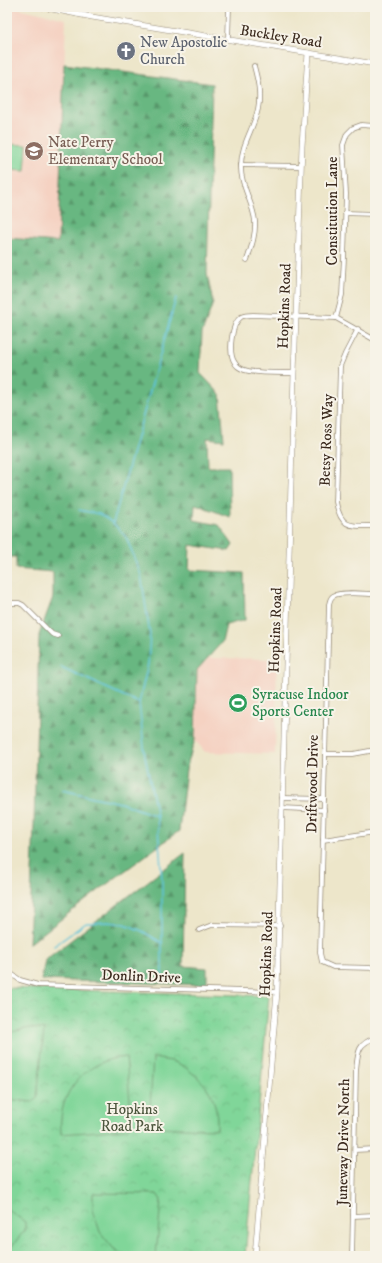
<svg xmlns="http://www.w3.org/2000/svg" width="382" height="1263" font-family="'IM FELL DW Pica',serif">
  <defs>
    <pattern id="forest-firs" width="22" height="20" patternUnits="userSpaceOnUse"><rect width="22" height="20" fill="#68b781"/><path d="M5 1l3.5 6h-7zM16 11l3.5 6h-7z" fill="#579569"/></pattern>
    <pattern id="park-crowns" width="20" height="18" patternUnits="userSpaceOnUse"><rect width="20" height="18" fill="#80d699"/><path d="M2 6a3 3 0 1 1 6 0M12 15a3 3 0 1 1 6 0" fill="none" stroke="#70b883"/></pattern>
  </defs>
  <rect width="100%" height="100%" fill="#f7f3e8"/>
  <filter id="ink" filterUnits="userSpaceOnUse"><feTurbulence type="fractalNoise" baseFrequency=".025" numOctaves="2"/><feDisplacementMap in="SourceGraphic" scale="8" xChannelSelector="R" yChannelSelector="G"/><feConvolveMatrix kernelMatrix="1 2 1 2 8 2 1 2 1" color-interpolation-filters="sRGB"/></filter>
  <filter id="wash" filterUnits="userSpaceOnUse"><feTurbulence type="fractalNoise" baseFrequency=".012" numOctaves="4" result="noise"/><feDisplacementMap in="SourceGraphic" scale="16" xChannelSelector="R" yChannelSelector="G"/><feGaussianBlur stdDeviation="0.9" result="paint"/><feColorMatrix in="noise" values="0 0 0 0 0 0 0 0 0 0 0 0 0 0 0 0 0 1.4 0 .05"/><feComposite in="paint" operator="in"/></filter>
  <g filter="url(#wash)">
    <rect width="100%" height="100%" fill="#ede6ca"/>
    <!-- built -->
    <g fill="#f5d2c2">
      <path d="M7,7h6l53,12 -8,223 -51,-4z"/>
      <path d="M209,658l68,1 -2,95 -70,-2 -10,-12 2,-70z"/>
    </g>
    <!-- forest -->
    <g fill="url(#forest-firs)" stroke="#527050">
      <path d="M64,64l148,20 -5,190 6,29 -11,30 -2,40 20,21 4,46 -17,-2 1,29h21l1,50 -35,-13 -1,16 25,5 14,20 -4,6 -39,-6 -1,25 55,3 1,47 -19,5 -4,17 -25,28 -2,69 -9,30 -7,62 -80,59 -70,54 5,-119 5,-190 14,-38v-25l-37,-3v-12h-9v-319l51,4z"/>
      <path d="M185,853l-2,113 24,2v17l-166,-5 4,-20z"/>
    </g>
    <!-- park -->
    <path fill="url(#park-crowns)" stroke="#5e805c" d="M7,988l262,8 -24,260 -40,-3 -1,3h-197z"/>
    <!-- pitch -->
    <g fill="#80d699" stroke="#5e805c">
      <path d="M7,144l20,1 -2,26 -18,-1z"/>
      <path d="M30,1028l14,2 -7,68 -5,4 -25,-3v-66z"/>
      <path d="M126,1057l6,66 -5,6 -66,5c-3,-35 14,-62 47,-74 6,-2 12,-2 18,-3z"/>
      <path d="M153,1058c6,1 12,2 19,3 6,2 14,6 19,11 20,15 27,32 26,57l-65,-2 -3,-3z"/>
      <path d="M93,1193l64,1 4,6 -5,56h-31l-12,-8 -13,-16 -7,-22z"/>
      <path d="M7,1209l18,13v8l-18,22z"/>
    </g>
    <g fill="none" stroke-linecap="round" stroke-linejoin="round">
      <!-- stream -->
      <g stroke="#5ec5db" stroke-width="1.5">
        <path d="M79,510l20,4 14,9"/>
        <path d="M61,667l78,36"/>
        <path d="M62,790l59,13 36,13"/>
        <path d="M54,946l32,-23 22,-1 17,2 17,7 20,12"/>
        <path d="M162,982v-102l-5,-64 -12,-60 -6,-53 9,-39 2,-30 -9,-59 -15,-38 -13,-14 63,-225"/>
      </g>
    </g>
  </g>
  <g filter="url(#ink)">
    <g fill="none" stroke-linecap="round" stroke-linejoin="round">
      <!-- minor casing -->
      <g stroke="#948874" stroke-width="5.5">
        <g id="minor">
          <path d="M228,39l1,-32"/>
          <path d="M241,165l60,1"/>
          <path d="M345,213l30,1"/>
          <path d="M247,260c4,-12 9,-25 8,-39 -2,-19 -15,-36 -14,-56 0,-20 13,-37 17,-56 3,-15 0,-28 -4,-43"/>
          <path d="M336,318l6,-23 2,-37 2,-64 -3,-49 4,-11 6,-6 8,-3 14,1"/>
          <path d="M358,329l-13,25 -5,12 -4,136c5,27 15,24 39,24"/>
          <path d="M294,373c-11,0 -43,1 -52,-4 -2,-1 -6,-4 -7,-6 -7,-9 -4,-39 6,-46 4,-2 8,-2 12,-2l83,3 39,22"/>
          <path d="M375,594c-9,0 -35,-3 -42,2 -3,2 -3,5 -4,8l-9,349 2,9 11,5 42,1"/>
          <path d="M7,603h12l4,2 29,29 6,2"/>
          <path d="M325,754h28l22,-4"/>
          <path d="M282,798l42,1"/>
          <path d="M282,808l42,2"/>
          <path d="M323,840l52,-8"/>
          <path d="M199,930l13,-5 68,1"/>
          <path d="M7,971l13,9 18,5 239,7"/>
          <path d="M355,1150l20,-1"/>
          <path d="M353,1216l22,-1"/>
          <path d="M352,1256l4,-186c2,-17 1,-26 19,-32"/>
        </g>
      </g>
      <!-- tertiary casing -->
      <g stroke="#948874" stroke-width="6">
        <g id="tertiary">
          <path d="M42,7l50,10 283,47"/>
          <path d="M77,14v-7"/>
          <path d="M255,1256l22,-264 17,-619 8,-227 6,-93"/>
        </g>
      </g>
      <!-- minor -->
      <use href="#minor" stroke="#fff" stroke-width="4"/>
      <!-- tertiary -->
      <use href="#tertiary" stroke="#fff" stroke-width="5"/>
    </g>
  </g>
  <!-- icons -->
  <defs>
    <g id="church-disc" transform="scale(1)"><circle r="9.5" fill="#6b7280" stroke="#f7f3e8"/><path d="M-1.2-6h2.4v3.5h3.3v2.4h-3.3V6h-2.4V-.1h-3.3v-2.4h3.3Z" fill="#fff"/></g>
    <g id="school-disc" transform="scale(1)"><circle r="9.5" fill="#8d6e63" stroke="#f7f3e8"/><path d="M0-5L7-2L0 1L-7-2ZM-4 1L0 2.5L4 1V4Q0 6-4 4Z" fill="#fff"/></g>
    <g id="stadium-disc" transform="scale(1)"><circle r="9.5" fill="#2e9e5b" stroke="#f7f3e8"/><path d="M0-5a6.5 5 0 1 0 0 10a6.5 5 0 1 0 0-10ZM-3.5-1.8h7v3.6h-7Z" fill="#fff"/></g>
  </defs>
  <g fill-rule="evenodd">
    <use href="#church-disc" x="126" y="51"/>
    <use href="#school-disc" x="34" y="151"/>
    <use href="#stadium-disc" x="238" y="703"/>
  </g>
  <g text-anchor="middle" stroke-width="4" stroke-linejoin="round" paint-order="stroke">
    <!-- street labels -->
    <g font-size="15" fill="#3b2a1e" stroke="#f7f3e8">
      <text transform="translate(281 36) rotate(9)" y="5">Buckley Road</text>
      <text transform="translate(332 211) rotate(-90)" y="5">Constitution Lane</text>
      <text transform="translate(284 306) rotate(-88)" y="5">Hopkins Road</text>
      <text transform="translate(326 440) rotate(-88)" y="5">Betsy Ross Way</text>
      <text transform="translate(275 630) rotate(-88)" y="5">Hopkins Road</text>
      <text transform="translate(312 784) rotate(-89)" y="5">Driftwood Drive</text>
      <text transform="translate(266 954) rotate(-88)" y="5">Hopkins Road</text>
      <text transform="translate(141 976) rotate(2)" y="5">Donlin Drive</text>
      <text transform="translate(343 1142) rotate(-89)" y="5">Juneway Drive North</text>
    </g>
    <!-- worship labels -->
    <g font-size="15" fill="#5b616d" stroke="#f7f3e8" text-anchor="start">
      <text x="140" y="47">New Apostolic<tspan x="140" dy="17">Church</tspan></text>
    </g>
    <!-- education labels -->
    <g font-size="15" fill="#785e54" stroke="#f7f3e8" text-anchor="start">
      <text x="48" y="147">Nate Perry<tspan x="48" dy="17">Elementary School</tspan></text>
    </g>
    <!-- leisure labels -->
    <g font-size="15" fill="#27864d" stroke="#f7f3e8" text-anchor="start">
      <text x="252" y="699">Syracuse Indoor<tspan x="252" dy="17">Sports Center</tspan></text>
    </g>
    <!-- park labels -->
    <g font-size="15" fill="#4c553d" stroke="#f7f3e8">
      <text x="132" y="1114">Hopkins<tspan x="132" dy="17">Road Park</tspan></text>
    </g>
  </g>
  <!-- margin -->
  <rect width="382" height="1263" fill="none" stroke="#f7f3e8" stroke-width="24"/>
</svg>
